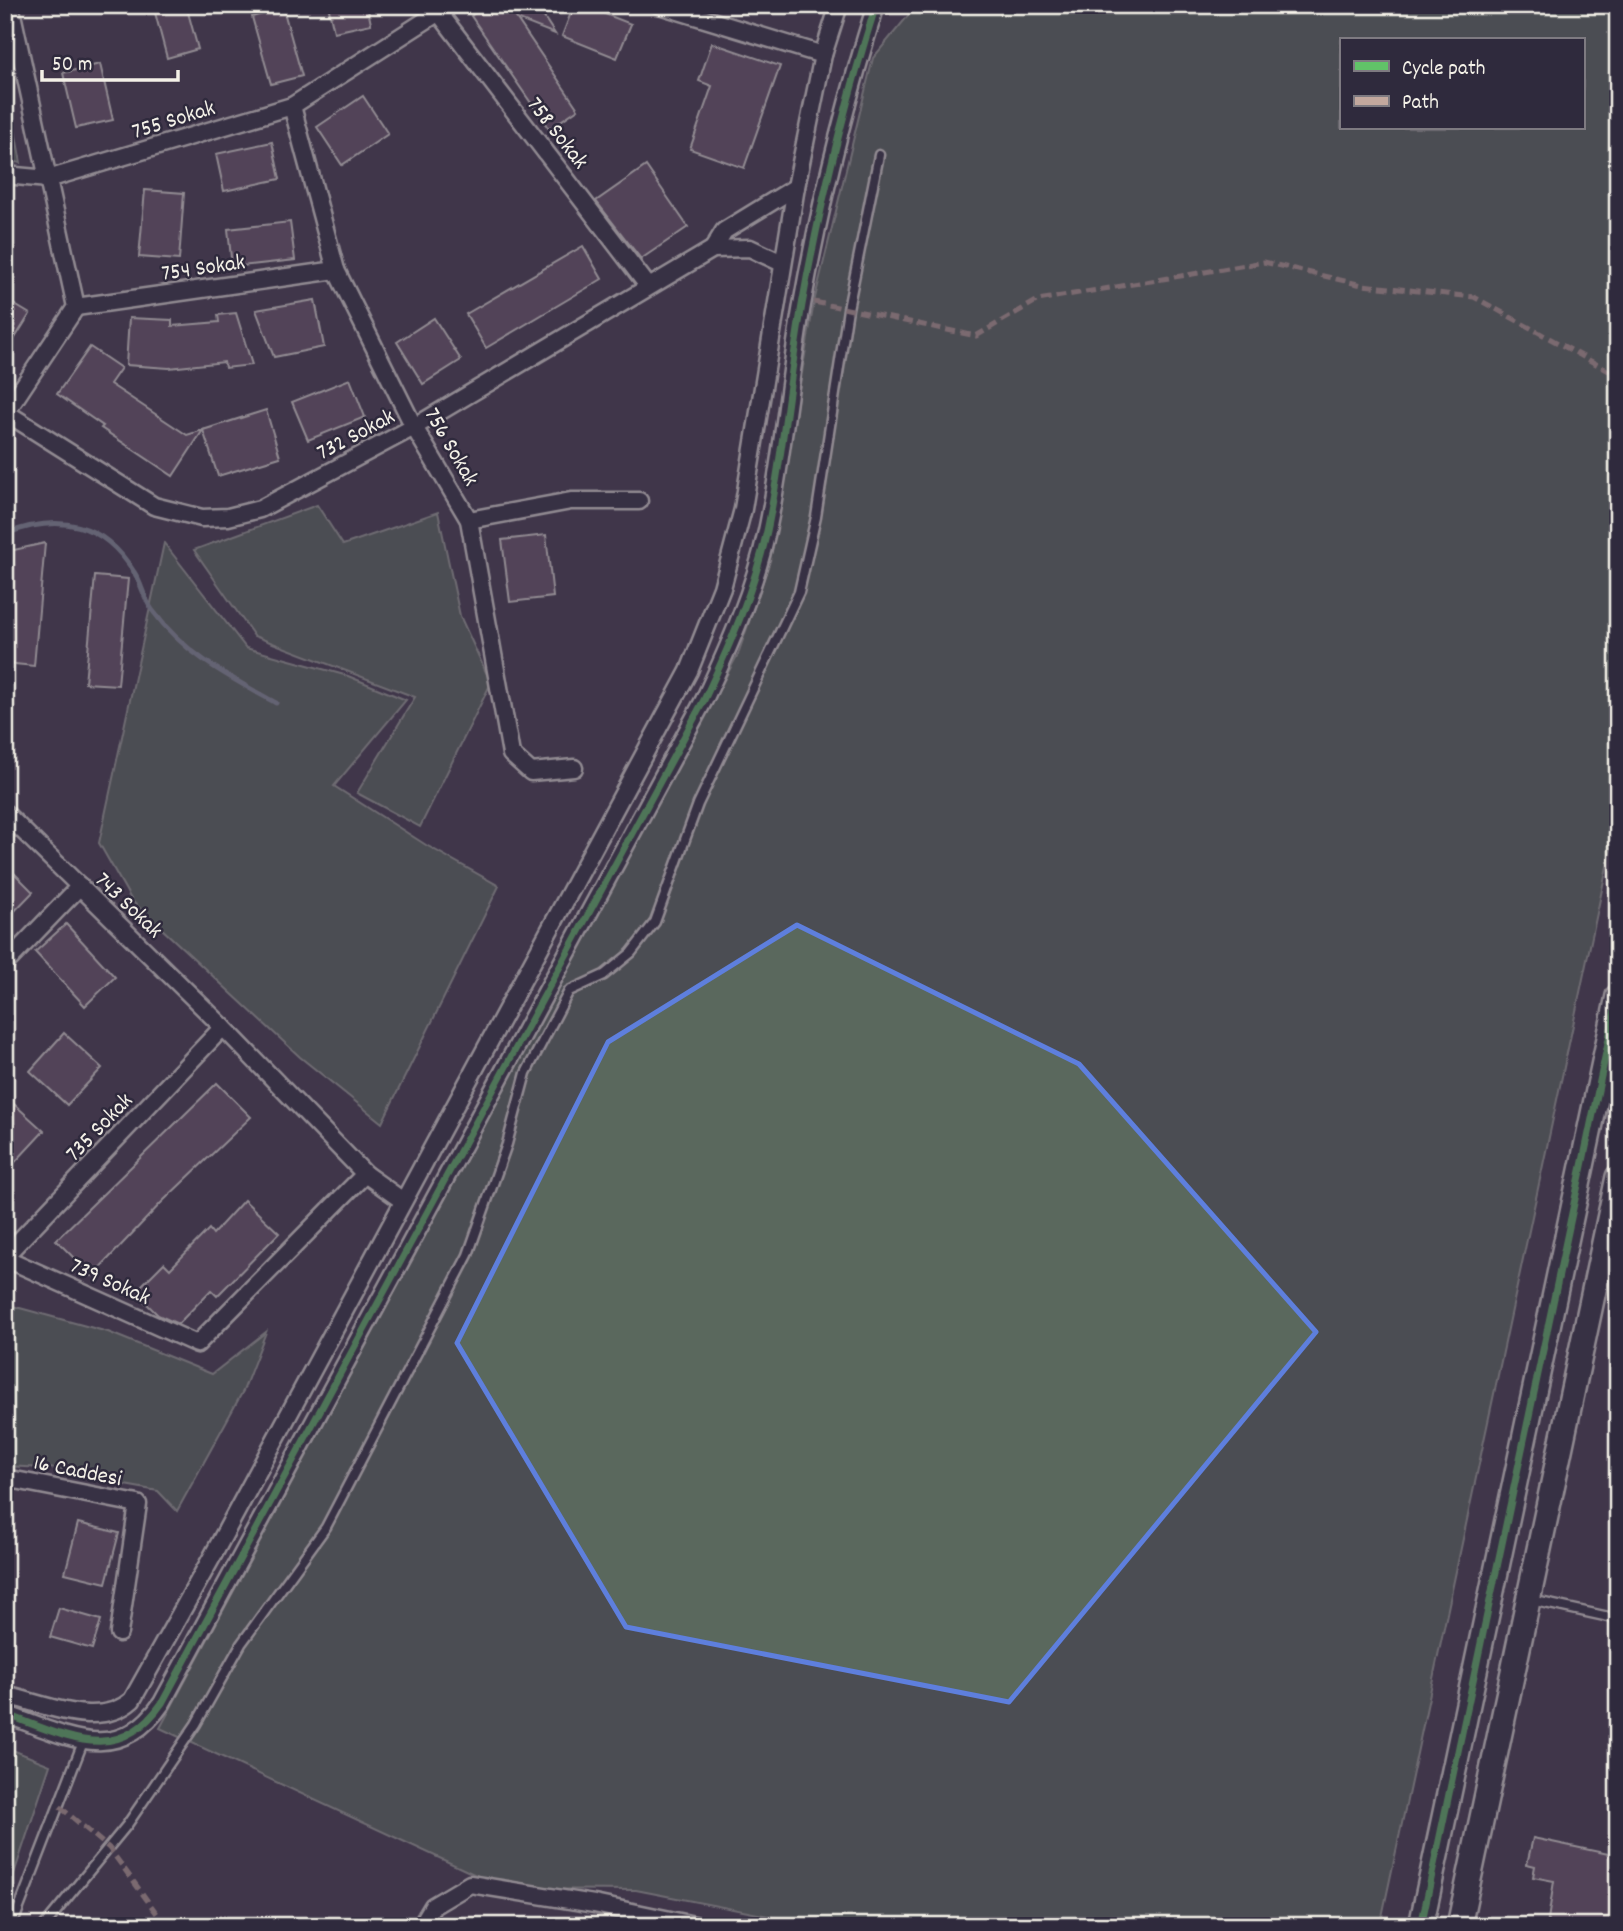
<svg xmlns="http://www.w3.org/2000/svg" width="1623" height="1931" font-family="Dekko,sans-serif">
  <rect width="100%" height="100%" fill="#40364a"/>
  <filter id="ink" filterUnits="userSpaceOnUse"><feTurbulence type="fractalNoise" baseFrequency=".0143" numOctaves="2"/><feDisplacementMap in="SourceGraphic" scale="14" xChannelSelector="R" yChannelSelector="G"/><feConvolveMatrix kernelMatrix="1 2 1 2 8 2 1 2 1" color-interpolation-filters="sRGB"/></filter>
  <g filter="url(#ink)">
    <!-- green -->
    <g fill="#5a675d" stroke="#a7aca2" stroke-width="2" fill-rule="evenodd">
      <path d="M917,5h701v810l-238,1111h-561l-183,-36 -130,-1 -346,-161 578,-1074 32,-93 44,-259 59,-244zM1341,40h242v88h-242z"/>
      <path d="M5,76l16,87 -16,-3z"/>
      <path d="M317,505l26,40 95,-33 22,104 31,67 -71,144 -63,-34 58,-96 -161,-61 -60,-86z"/>
      <path d="M164,543l82,105 102,28 58,24 -72,86 92,59 73,41 -117,237 -82,-66 -168,-156 -33,-58z"/>
      <path d="M5,1304l103,28 104,42 54,-42 -23,59 -66,120 -19,-20 -39,-7 -33,-14 -81,-4z"/>
      <path d="M5,1747l45,18 -45,136z"/>
    </g>
    <g fill="none" stroke-linecap="round" stroke-linejoin="round">
      <!-- stream -->
      <path stroke="#909aa5" stroke-width="5" d="M5,534c55,-21 98,-12 129,38 8,12 10,28 19,39 32,44 78,67 123,92"/>
    </g>
    <!-- building -->
    <g fill="#695369" stroke="#f4f1e8" stroke-width="2">
      <path d="M153,5h33l12,44 -31,9z"/>
      <path d="M328,5h39l4,19 -37,8z"/>
      <path d="M485,5h51l19,29 -38,-15 61,90 -29,20 -78,-113z"/>
      <path d="M574,5h8l49,19 -14,34 -55,-22z"/>
      <path d="M283,8l19,68 -31,8 -19,-67z"/>
      <path d="M712,43l68,23 -36,102 -54,-19 22,-63 -13,-5z"/>
      <path d="M100,64l13,56 -37,8 -13,-55z"/>
      <path d="M363,96l25,38 -46,31 -25,-38z"/>
      <path d="M272,142l8,37 -56,12 -8,-37z"/>
      <path d="M646,166l42,61 -47,32 -45,-58z"/>
      <path d="M145,190l39,3 -5,67 -40,-3z"/>
      <path d="M290,222l5,38 -63,7 -4,-38z"/>
      <path d="M583,246l19,33 -116,69 -20,-34z"/>
      <path d="M5,299l25,15 -25,40z"/>
      <path d="M315,300l9,47 -50,10 -18,-47z"/>
      <path d="M236,313l16,52 -27,3 -1,-6 -55,6 -43,-3 3,-47 43,2v6l47,-4 -1,-7z"/>
      <path d="M434,318l27,42 -38,24 -26,-42z"/>
      <path d="M90,347l31,21 -11,16 77,51 16,-5 -30,46 -72,-48 2,-2 -46,-32z"/>
      <path d="M350,379l15,38 -57,23 -16,-38z"/>
      <path d="M266,410l14,47 -62,19 -15,-46z"/>
      <path d="M546,535l7,62 -43,5 -8,-62z"/>
      <path d="M45,543l-11,123 -29,-3v-111z"/>
      <path d="M95,576l33,3 -10,106 -33,-2z"/>
      <path d="M12,871l21,21 -28,29v-43z"/>
      <path d="M66,924l49,53 -30,29 -50,-54z"/>
      <path d="M64,1033l38,35 -35,37 -37,-34z"/>
      <path d="M217,1083l34,34 -89,85 -70,74 -36,-36z"/>
      <path d="M5,1096l39,35 -39,42z"/>
      <path d="M244,1200l35,33 -62,63 -6,-6 -33,34 -20,-9 -23,-23 29,-29 6,6 39,-40 4,5z"/>
      <path d="M78,1523l41,10 -13,50 -41,-10z"/>
      <path d="M59,1608l42,12 -9,29 -42,-12z"/>
      <path d="M1533,1838l85,18v70h-71l7,-45 -21,-4 2,-11 -8,-2z"/>
    </g>
    <g fill="none" stroke-linecap="round" stroke-linejoin="round">
      <!-- lane casing -->
      <g stroke="#f4f1e8" stroke-width="13">
        <g id="lane">
          <path d="M1531,1600l87,19"/>
          <path d="M12,1926l71,-184"/>
          <path d="M44,1926l83,-101 69,-101 45,-80 85,-117 142,-272 39,-111 19,-71 43,-82 35,-16 27,-22 24,-31 43,-118 101,-212 17,-75 32,-208 31,-154"/>
        </g>
      </g>
      <!-- street casing -->
      <g stroke="#f4f1e8" stroke-width="21">
        <g id="street">
          <path d="M433,5l215,281"/>
          <path d="M659,5l164,50"/>
          <path d="M292,106l44,164 78,157 55,93 42,234 20,18 43,-4"/>
          <path d="M5,175l43,4 244,-73 158,-101"/>
          <path d="M713,249l11,-18 72,-44"/>
          <path d="M76,307l260,-37"/>
          <path d="M5,412l149,94 48,12 26,-1 32,-8 154,-82 299,-178 37,-1 32,15"/>
          <path d="M5,414l71,-107 -66,-302"/>
          <path d="M469,520l102,-19h68"/>
          <path d="M5,813l218,214 142,147 38,27"/>
          <path d="M5,964l75,-78"/>
          <path d="M5,1256l218,-229"/>
          <path d="M5,1258l192,86 168,-170"/>
          <path d="M5,1478l133,26 -19,129"/>
          <path d="M5,1695c40,9 94,35 127,5l80,-143 477,-886 33,-83 21,-79 53,-322 27,-132 16,-50"/>
          <path d="M5,1714c60,21 112,54 157,-11l542,-1003c26,-55 50,-110 63,-169 16,-75 22,-152 35,-226 18,-102 43,-202 74,-300"/>
          <path d="M421,1926l12,-20 37,-22 124,20 105,22"/>
        </g>
      </g>
      <!-- secondary casing -->
      <g stroke="#f4f1e8" stroke-width="28">
        <g id="secondary">
          <path d="M1421,1926l197,-930"/>
          <path d="M1459,1926l159,-749"/>
        </g>
      </g>
      <!-- lane -->
      <use href="#lane" stroke="#2f2a3d" stroke-width="8"/>
      <!-- street -->
      <use href="#street" stroke="#2f2a3d" stroke-width="16"/>
      <!-- secondary -->
      <use href="#secondary" stroke="#2f2a3d" stroke-width="23"/>
      <!-- quiet -->
      <g stroke="#c3a89e" stroke-width="5" stroke-dasharray="10 5" stroke-linecap="butt">
        <path d="M814,302l162,34 62,-36 226,-38 98,23 112,12 135,74 9,17"/>
        <path d="M60,1807l49,41 57,78"/>
      </g>
      <!-- cycleway casing -->
      <g stroke="#2f2a3d" stroke-width="11">
        <g id="cycleway">
          <path d="M5,1714c60,21 112,54 157,-11l542,-1003c26,-55 50,-110 63,-169 16,-75 22,-152 35,-226 18,-102 43,-202 74,-300"/>
          <path d="M1421,1926l197,-930"/>
        </g>
      </g>
      <!-- cycleway -->
      <use href="#cycleway" stroke="#61c268" stroke-width="7"/>
    </g>
  </g>
  <!-- marked area -->
  <path d="M0 0H1623V1931H0ZM797,925l282,139 237,268 -307,370 -383,-75 -169,-284 151,-301z" fill="#40364a" fill-opacity=".55" fill-rule="evenodd"/>
  <path fill="none" stroke="#5e7fdd" stroke-width="5" stroke-linejoin="round" d="M797,925l282,139 237,268 -307,370 -383,-75 -169,-284 151,-301z"/>
  <g text-anchor="middle" stroke-width="5" stroke-linejoin="round" paint-order="stroke">
    <!-- street labels -->
    <g font-size="23" fill="#f4f1e8" stroke="#2f2a3d">
      <text transform="translate(173 118) rotate(-17)" y="8">755 Sokak</text>
      <text transform="translate(559 132) rotate(52)" y="8">758 Sokak</text>
      <text transform="translate(203 266) rotate(-8)" y="8">754 Sokak</text>
      <text transform="translate(355 433) rotate(-28)" y="8">732 Sokak</text>
      <text transform="translate(453 446) rotate(60)" y="8">756 Sokak</text>
      <text transform="translate(130 904) rotate(44)" y="8">743 Sokak</text>
      <text transform="translate(98 1126) rotate(-46)" y="8">735 Sokak</text>
      <text transform="translate(111 1280) rotate(24)" y="8">739 Sokak</text>
      <text transform="translate(78 1469) rotate(11)" y="8">16 Caddesi</text>
    </g>
  </g>
  <!-- margin -->
  <rect width="1623" height="1931" fill="none" stroke="#2f2a3d" stroke-width="28"/>
  <rect x="14" y="14" width="1595" height="1903" fill="none" stroke="#f4f1e8" stroke-width="2.5" filter="url(#ink)"/>
  <!-- legend -->
  <rect x="1340" y="38" width="245" height="91" fill="#2f2a3d" stroke="#7e7a81" stroke-width="2"/>
  <rect x="1354" y="61" width="35" height="10" fill="#61c268" stroke="#7e7a81" stroke-width="2"/>
  <text x="1402" y="74" font-size="21" fill="#f4f1e8">Cycle path</text>
  <rect x="1354" y="96" width="35" height="10" fill="#c3a89e" stroke="#7e7a81" stroke-width="2"/>
  <text x="1402" y="108" font-size="21" fill="#f4f1e8">Path</text>
  <!-- scale -->
  <path d="M42 70v10h136v-10" fill="none" stroke="#f4f1e8" stroke-width="3.5"/>
  <text x="52" y="70" font-size="21" fill="#f4f1e8" stroke="#2f2a3d" stroke-width="5" paint-order="stroke">50 m</text>
</svg>
